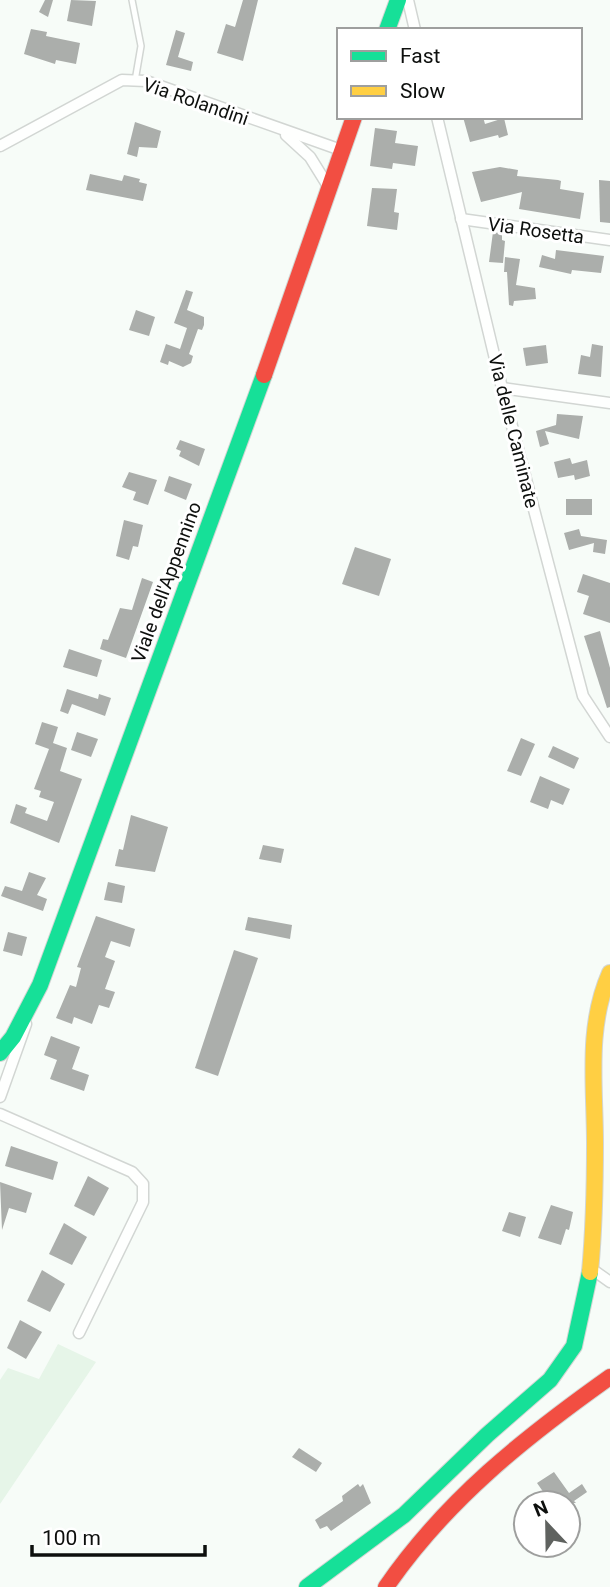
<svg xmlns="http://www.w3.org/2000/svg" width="610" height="1587" font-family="Roboto,sans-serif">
  <rect width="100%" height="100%" fill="#f7fcf8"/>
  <!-- green -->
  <path fill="#e6f5e8" d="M58,1344l38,18 -96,142v-124l8,-12 31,11z"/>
  <!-- building -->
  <g fill="#abaeab">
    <path d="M45,0h8l-5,17 -9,-5z"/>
    <path d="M71,0l25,1 -4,25 -25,-5z"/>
    <path d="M243,0h15l-15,61 -26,-8 9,-29 9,3z"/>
    <path d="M31,29l16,3 -1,4 34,7 -4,21 -20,-4 -1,4 -31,-10z"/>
    <path d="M176,30l9,3 -7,24 15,5 -2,9 -25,-6z"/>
    <path d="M463,117h20l2,7 19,-6 4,17 -9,3 -1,-3 -28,7z"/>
    <path d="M135,122l26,9 -4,17 -18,-1 -2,10 -10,-3z"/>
    <path d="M375,128l22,3 -2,12 23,3 -3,20 -22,-3 -1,6 -22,-3z"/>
    <path d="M500,167l18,3 -1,6 41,4 3,1 -1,8 24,4 -4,26 -61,-10 3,-17 -41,10 -9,-30z"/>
    <path d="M90,174l32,7 2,-6 16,4 -1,3 8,2 -4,17 -57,-11z"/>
    <path d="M599,180l11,1v42l-10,-1z"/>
    <path d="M372,188l25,1 -3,23 5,1 -2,17 -30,-4z"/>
    <path d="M493,232l9,1v7l3,1 -2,22 -14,-1z"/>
    <path d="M556,250l48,6 -3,17 -29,-3 -1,4 -32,-7 3,-12 13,4z"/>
    <path d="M505,257l15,2 -4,26 19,3 1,11 -22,2 -1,5 -4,-1 -2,-33h-3z"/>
    <path d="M186,290l7,2 -6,18 17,7v8l-2,5 -4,-1 -9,25 4,2 -2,7 -8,4 -14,-6 -1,4 -8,-3 6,-18 14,5 7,-21 -13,-5z"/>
    <path d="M136,310l19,7 -6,19 -20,-6z"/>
    <path d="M592,344l11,2 -2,31 -23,-3 3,-19 9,2z"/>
    <path d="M546,345l2,18 -22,3 -3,-18z"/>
    <path d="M557,414l26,2 -4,23 -34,-8 4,13 -9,3 -4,-16 20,-6z"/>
    <path d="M180,440l25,9 -6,17 -20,-10 2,-5 -5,-2z"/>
    <path d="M570,458l2,6 15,-4 3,16 -15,4 -1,-5 -16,3 -4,-16z"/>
    <path d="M129,472l28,8 -9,25 -15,-5 3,-8 -14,-5z"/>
    <path d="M169,476l23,8 -6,16 -22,-9z"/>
    <rect x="566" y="499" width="26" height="16"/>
    <path d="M124,520l19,5 -5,22 -5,-1 -4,14 -13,-4z"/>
    <path d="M579,529l2,7 26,4 -2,14 -12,-2 1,-9 -25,7 -5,-17z"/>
    <path d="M355,547l36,12 -12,37 -37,-12z"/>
    <path d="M583,574l27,9v40l-27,-9 6,-18 -12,-4z"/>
    <path d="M142,578l11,4 -27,76 -26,-9 3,-10 5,1 12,-32 12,2z"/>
    <path d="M600,631l10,37v39l-3,1 -23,-72z"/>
    <path d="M69,649l33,11 -5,17 -34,-10z"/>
    <path d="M67,689l31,10 1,-5 12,4 -6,18 -33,-12 -4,10 -8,-3z"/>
    <path d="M42,722l16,5 -5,16 14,5 -7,23 22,8 -23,64 -49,-20 6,-19 11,4 -2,5 22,8 7,-19 -15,-5 2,-6 -7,-2 15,-40 -14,-5z"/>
    <path d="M77,732l21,7 -7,18 -20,-7z"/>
    <path d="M521,738l14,6 -14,32 -14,-5z"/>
    <path d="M553,746l26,12 -5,11 -26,-12z"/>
    <path d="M540,776l30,13 -7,16 -12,-5 -3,9 -18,-7z"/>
    <path d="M131,815l37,12 -13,45 -40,-6 4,-17 4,1z"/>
    <path d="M263,845l21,4 -3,14 -22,-4z"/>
    <path d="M29,872l17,6 -9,17 10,4 -4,12 -42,-15 4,-10 17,5z"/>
    <path d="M108,882l17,4 -3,17 -18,-3z"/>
    <path d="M96,916l39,13 -5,18 -19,-6 -6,16 10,4 -10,28 10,3 -6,16 -10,-3 -7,19 -18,-7 -2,7 -16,-6 14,-33 6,2 5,-19 -4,-1z"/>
    <path d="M248,917l44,8 -2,14 -45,-9z"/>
    <path d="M8,932l19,5 -5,19 -19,-5z"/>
    <path d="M234,950l24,8 -40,118 -23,-8z"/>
    <path d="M51,1036l29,11 -8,22 17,6 -5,16 -34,-12 7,-19 -13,-5z"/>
    <path d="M11,1146l47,16 -5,18 -48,-14z"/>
    <path d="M88,1176l21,12 -15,28 -20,-10z"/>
    <path d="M0,1182l32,11 -6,20 -17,-5 -7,22z"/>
    <path d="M551,1205l22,7 -4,18 -3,-1 -5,16 -23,-7z"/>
    <path d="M509,1212l17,5 -6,20 -18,-6z"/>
    <path d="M64,1223l23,14 -15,28 -23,-11z"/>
    <path d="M42,1270l23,14 -15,28 -23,-11z"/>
    <path d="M20,1320l22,12 -16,27 -19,-11z"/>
    <path d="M299,1448l23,15 -6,9 -24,-15z"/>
    <path d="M554,1472l15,21 13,-9 5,8 -13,9 2,2h-25l-14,-20z"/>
    <path d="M358,1484l2,3 3,-3 8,19 -40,28 -4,-5 -7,3 -5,-9 28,-19 -1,-5z"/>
  </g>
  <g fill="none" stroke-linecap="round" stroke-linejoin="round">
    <!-- lane casing -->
    <g stroke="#d2d6d3" stroke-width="8">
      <path id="lane" d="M132,0l9,46 -6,35"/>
    </g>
    <!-- street casing -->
    <g stroke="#d2d6d3" stroke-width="13">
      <g id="street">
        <path d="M408,0l7,30"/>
        <path d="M437,117l65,271 81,308 27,41"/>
        <path d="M286,135l24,22 18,29"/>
        <path d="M0,146l122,-66 24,1 195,69"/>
        <path d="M461,219l149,21"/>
        <path d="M502,388l108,15"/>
        <path d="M0,1097l26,-73"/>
        <path d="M0,1114l132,58 11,12v18l-64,131"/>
        <path d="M589,1267l21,15"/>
      </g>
    </g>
    <!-- fast casing -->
    <g stroke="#d2d6d3" stroke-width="18">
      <g id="fast">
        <path d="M387,30l11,-30"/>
        <path d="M0,1053l13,-16 27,-52 224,-610"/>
        <path d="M307,1587l97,-72 83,-80 63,-55 24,-34 16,-74"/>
      </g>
    </g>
    <!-- slow casing -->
    <g stroke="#d2d6d3" stroke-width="18">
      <path id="slow" d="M590,1272c4,-43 5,-86 5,-129 0,-57 -9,-116 15,-170"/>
    </g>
    <!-- jam casing -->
    <g stroke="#d2d6d3" stroke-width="18">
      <g id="jam">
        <path d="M264,375l90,-258"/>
        <path d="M386,1587c60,-87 138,-149 224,-210"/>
      </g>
    </g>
    <!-- lane -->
    <use href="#lane" stroke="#fefffe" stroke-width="5"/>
    <!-- street -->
    <use href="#street" stroke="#fefffe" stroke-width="10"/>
    <!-- fast -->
    <use href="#fast" stroke="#16e098" stroke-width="16"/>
    <!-- slow -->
    <use href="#slow" stroke="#ffcf43" stroke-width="16"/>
    <!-- jam -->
    <use href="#jam" stroke="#f24e42" stroke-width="16"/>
  </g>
  <g text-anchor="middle" stroke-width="6" stroke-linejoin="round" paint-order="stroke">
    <!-- street labels -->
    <g font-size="19" fill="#0d0f0d" stroke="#fff">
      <text transform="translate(196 101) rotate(19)" y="7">Via Rolandini</text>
      <text transform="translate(536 230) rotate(8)" y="7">Via Rosetta</text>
      <text transform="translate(514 431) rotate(76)" y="7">Via delle Caminate</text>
      <text transform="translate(166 582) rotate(-70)" y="7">Viale dell'Appennino</text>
    </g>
  </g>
  <!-- legend -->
  <rect x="337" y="28" width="245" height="91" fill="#ffffff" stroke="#9e9f9e" stroke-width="2"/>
  <rect x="351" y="51" width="35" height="10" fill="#16e098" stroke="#9e9f9e" stroke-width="2"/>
  <text x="400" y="63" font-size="21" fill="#0d0f0d">Fast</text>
  <rect x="351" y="86" width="35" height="10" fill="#ffcf43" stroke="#9e9f9e" stroke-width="2"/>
  <text x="400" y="98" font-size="21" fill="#0d0f0d">Slow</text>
  <!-- north arrow -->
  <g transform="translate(547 1524) rotate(338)"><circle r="33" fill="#ffffff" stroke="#9e9f9e" stroke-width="2"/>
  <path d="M0-5L12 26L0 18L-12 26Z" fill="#5f625f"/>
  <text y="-10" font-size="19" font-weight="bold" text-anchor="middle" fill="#0d0f0d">N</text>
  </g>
  <!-- scale -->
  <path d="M32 1545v10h173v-10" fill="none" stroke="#0d0f0d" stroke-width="3.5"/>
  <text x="42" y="1545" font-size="21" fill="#0d0f0d" stroke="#ffffff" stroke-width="5" paint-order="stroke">100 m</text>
</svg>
